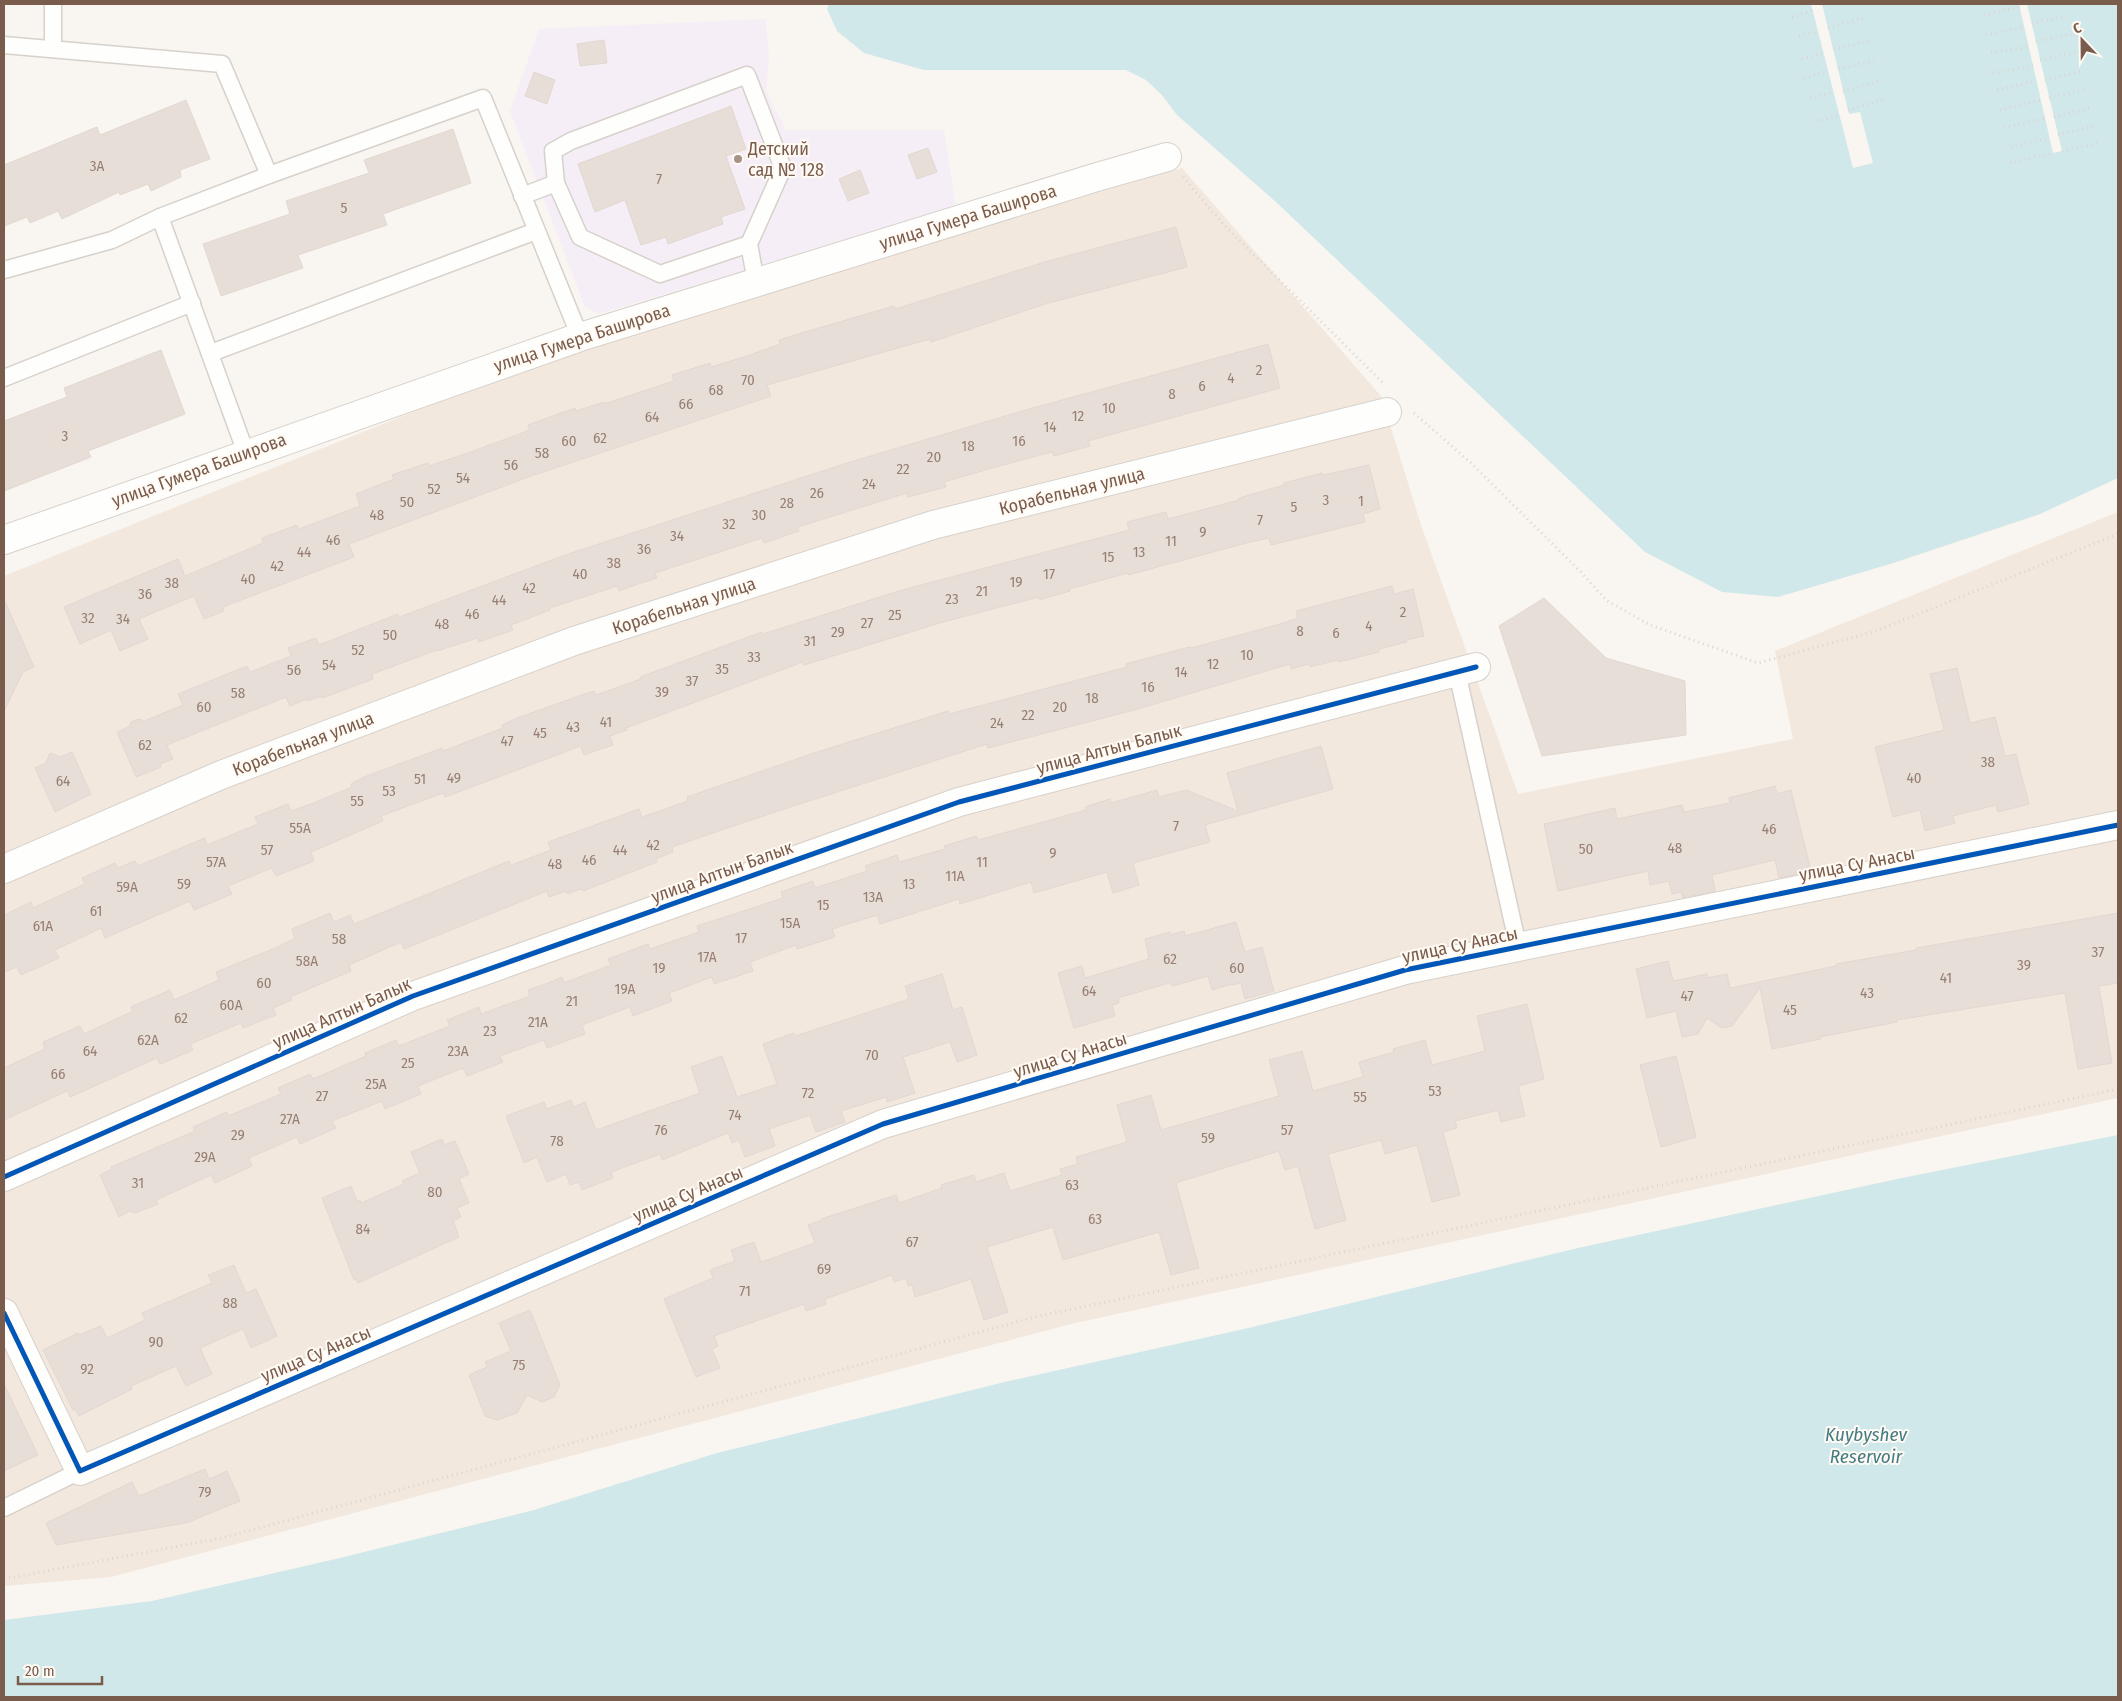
<svg xmlns="http://www.w3.org/2000/svg" width="2122" height="1701" font-family="'Fira Sans Condensed',sans-serif">
  <rect width="100%" height="100%" fill="#f9f5f0"/>
  <!-- residential -->
  <path fill="#f2e8de" d="M1182,168l199,228 41,132 96,266 275,-55 -18,-88 343,-139v586l-1043,225 -964,254 -107,9v-1010l588,-236z"/>
  <!-- education -->
  <path fill="#f6eef6" d="M766,19l3,41 -3,31 20,39h158l12,77 -357,107 -14,-7 -75,-196 29,-82z"/>
  <!-- water -->
  <g fill="#d0e8ea">
    <path d="M829,4h1289v474l-78,36 -150,50 -112,33 -56,-5 -77,-40 -369,-350 -99,-87 -15,-20 -16,-15 -20,-10h-202l-60,-17 -27,-22 -10,-22z"/>
    <path d="M2118,1135v562h-2114v-77l148,-19 188,-43 194,-48 183,-57 292,-72 235,-52 334,-81 324,-70z"/>
  </g>
  <!-- pier -->
  <g fill="#f9f5f0">
    <path d="M1811,4h11l27,110 11,-2 13,51 -20,5z"/>
    <path d="M2019,4h8l35,147 -9,2z"/>
  </g>
  <!-- building -->
  <g fill="#e6ded7" stroke="#e2d8d2">
    <path d="M604,40l3,23 -27,3 -3,-22z"/>
    <path d="M534,72l21,8 -8,24 -22,-8z"/>
    <path d="M186,100l24,59 -30,11 1,7 -30,14 -3,-7 -28,11 -1,-3 -57,27 -4,-8 -28,12 -3,-6 -23,9v-61l93,-38 3,8z"/>
    <path d="M731,106l15,43 -20,7 19,53 -24,8 2,7 -55,20 -2,-7 -25,8 -16,-45 -30,12 -17,-48z"/>
    <path d="M453,129l18,54 -88,31 4,11 -89,30 5,13 -82,28 -18,-52 87,-30 -4,-13 83,-28 -5,-13z"/>
    <path d="M928,148l9,24 -20,7 -9,-24z"/>
    <path d="M860,170l9,23 -21,8 -9,-22z"/>
    <path d="M1176,227l11,40 -142,37 -114,38 -1,-3 -163,46 4,11 -237,79 -185,69 5,13 -131,50 1,4 -20,8 -10,-23 -27,11 -28,12 9,20 -28,12 -9,-21 -31,14 -16,-37 114,-48 7,17 78,-33 -1,-5 35,-13 2,4 61,-23 -4,-12 38,-15 -2,-4 36,-12 1,3 39,-13 62,-23 -2,-5 47,-17 1,3 28,-9v2l70,-23 -2,-6 38,-12 1,4 36,-11 33,-12 -1,-4 19,-6 96,-28 1,3 153,-48z"/>
    <path d="M1268,344l12,44 -192,53 2,5 -36,10 -2,-4 -60,16 -48,14 2,5 -38,10 -1,-4 -109,34 1,4 -35,12 -2,-5 -58,19 -49,16 2,5 -19,6 -19,7 -2,-5 -67,22v2l-39,15 2,5 -34,12 -2,-4 -40,13v-1l-65,24 1,5 -51,19 -1,-2 -13,5 -1,-2 -17,7 -4,-9 -119,48 6,14 -13,5 1,3 -25,10 -19,-45 12,-5 2,-5 8,-3 5,2 39,-16 -5,-11 69,-28 3,6 41,-16 -3,-8 28,-10 3,7 79,-31 1,3 169,-63 279,-91 182,-54z"/>
    <path d="M161,350l24,64 -97,37 3,6 -87,34v-70l63,-24 -3,-9z"/>
    <path d="M1369,465l11,44 -17,5 2,8 -94,23 -2,-7 -19,4 -122,33v-2l-59,16 1,2 -31,9v-3l-96,25 -139,43 -1,-3 -177,66 1,2 -17,6 3,9 -15,5 -14,5 -3,-9 -136,51 -2,-4 -62,23 2,5 -72,31 3,9 -38,15 -4,-8 -44,18 4,8 -38,16 -4,-9 -85,37 -4,-10 -46,22 4,8 -38,17 -4,-8 -13,5v-57l27,-13 2,6 52,-24 -3,-6 33,-15 3,5 17,-7 3,5 67,-28 2,7 51,-21 -3,-7 33,-13 3,7 20,-7 41,-17 -1,-3 13,-7 78,-29 1,3 60,-23 -1,-3 15,-7 62,-22 15,-5 2,4 45,-16 -1,-2 122,-45 1,2 139,-44 227,-60 -2,-8 39,-10 2,7 71,-19v-2l45,-13v-2l38,-10 1,2z"/>
    <path d="M1392,586l2,8 19,-5 11,47 -18,4 1,2 -28,7v3l-40,10 -1,-2 -28,7 -1,-3 -18,5 -1,-5 -152,45 -150,39 -1,-4 -209,67 -106,36 1,5 -17,7 1,3 -74,29 -3,-2 -13,5 -1,-3 -17,6 -2,-6 -143,58 -3,-7 -52,23 2,6 -61,26 2,3 -19,8 3,7 -33,13 -2,-5 -51,21 3,6 -33,14 -3,-6 -87,39 -3,-6 -63,29v-52l41,-19 -2,-7 37,-16 4,8 49,-23 -2,-4 39,-17 4,10 45,-20 -3,-8 64,-26 15,-8 -3,-9 38,-16 4,9 16,-7 4,9 155,-63 2,4 40,-15 -3,-8 91,-33 3,8 46,-16 -1,-4 124,-43 137,-43 1,3 178,-47 -1,-3 33,-9 31,-8 1,1 89,-24 18,-6 -2,-7z"/>
    <path d="M1544,598l62,60 79,23 1,54 -144,21 -43,-130z"/>
    <path d="M4,599l30,68 -11,5 -19,39z"/>
    <path d="M1957,668l13,55 25,-6 10,39 11,-2 13,50 -31,8 -2,-7 -43,11 2,7 -30,8 -5,-21 -27,7 -18,-70 69,-17 -14,-56z"/>
    <path d="M1321,746l12,43 -128,36 5,17 -77,21 6,22 -26,8 -6,-21 -73,21 -3,-11 -71,22 -1,-5 -79,25 -3,-9 -45,14 3,8 -38,12 -1,-4 -46,17 3,9 -39,13 -2,-7 -43,16 3,8 -39,15 -3,-9 -48,18 3,9 -38,14 -3,-8 -44,16 3,6 -36,14 -4,-8 -45,18 3,8 -36,15 -3,-8 -50,20 4,7 -36,16 -3,-7 -48,21 3,8 -37,17 -4,-8 -55,25 2,4 -23,9 -5,-2 -11,6 -19,-42 12,-6 -1,-2 84,-36 -2,-4 34,-15 1,4 53,-22 -3,-6 32,-14 3,5 53,-23 -1,-3 31,-13 3,6 51,-20 -3,-6 32,-13 2,7 49,-18 -2,-6 23,-8 11,-5 2,6 47,-18 -3,-6 40,-15 2,5 49,-17 -2,-6 86,-28 -2,-6 32,-11 2,7 52,-17 -2,-5 32,-11 2,7 46,-13 -1,-3 32,-10 2,4 108,-30 -1,-3 25,-8 1,4 46,-13 2,7 27,-7 52,21 -11,-38z"/>
    <path d="M72,752l19,42 -36,18 -20,-44 11,-5 4,-10 11,4z"/>
    <path d="M1775,786l2,8 14,-4 20,81 -32,7 -4,-18 -63,15 3,16 -32,7 -2,-6 -9,2 -3,-13 -19,4 -2,-14 -90,20 -14,-67 71,-16 2,11 65,-14 2,7 46,-9 -1,-5z"/>
    <path d="M2118,913v70l-19,3 13,77 -34,6 -13,-76 -168,27v2l-77,15 1,2 -49,10 -12,-61 -28,38 -10,2 -15,-10 -9,16 -16,3 -6,-26 -29,7 -11,-49 32,-8 5,20 34,-7v4l20,-4 3,14 106,-22v-2l80,-14v-2z"/>
    <path d="M1236,922l9,30 17,-5 12,44 -29,8 -4,-16 -9,2v-1l-20,6 -4,-14 -35,10 -4,-3 -51,15 1,5 -7,2 3,11 -41,12 -16,-55 24,-7 3,12 64,-19 -4,-20 25,-7 1,3 13,-4 1,5z"/>
    <path d="M942,974l11,36 9,-3 15,48 -20,7 -7,-20 -47,15 12,36 -28,9 -1,-5 -45,14 4,11 -29,10 -6,-17 -41,14 6,17 -30,11 -6,-17 -7,3 -4,-10 -66,27 -2,-6 -49,18 2,6 -31,12 -3,-8 -9,3 -4,-11 -19,8 -10,-25 -13,6 -18,-47 38,-14 3,7 24,-9 3,7 11,-5 11,28 104,-37 -9,-26 31,-11 15,41 40,-13 -14,-40 31,-11 1,3 114,-37 -4,-13z"/>
    <path d="M1527,1004l17,75 -26,7 7,30 -24,6 -3,-12 -43,11 2,7 -14,4 17,63 -28,7 -15,-57 -32,9 -4,-14 -53,14 18,66 -31,9 -17,-63 -13,4 -6,-19 -103,32 23,85 -28,7 -12,-43 -96,28 -10,-33 -66,20 21,65 -24,8 -13,-41 -56,18 -3,-12 -4,1 -2,-8 -12,4 -2,-7 -67,24 1,5 -20,7 -2,-7 -90,32 4,10 -6,3 8,19 -24,9 -32,-78 49,-21 -3,-8 25,-9 -4,-11 23,-8 7,20 54,-19 -7,-18 14,-5 -1,-1 75,-24 3,8 43,-15 -1,-3 33,-10 2,7 28,-9 6,18 52,-16 -2,-6 18,-5 -2,-7 51,-15 -10,-37 34,-10 10,35 118,-34 -10,-36 33,-9 11,40 50,-14 -4,-15 35,-10 -1,-3 32,-9 7,25 53,-14 -8,-35z"/>
    <path d="M1676,1056l20,81 -35,10 -21,-82z"/>
    <path d="M442,1139l2,6 11,-4 14,33 -10,5 10,24 -12,5 4,9 -8,4 6,16 -101,46 -2,-4 -2,1 -32,-82 29,-12 6,15 3,-1 1,3 43,-19 -2,-3 18,-8 -9,-21z"/>
    <path d="M234,1265l12,28 10,-4 21,47 -26,12 -8,-19 -43,19 12,26 -26,12 -10,-20 -45,20 1,3 -53,27 -4,-7 -2,1 -30,-60 35,-17 1,2 22,-9 6,12 38,-18 -3,-7 70,-30 -4,-8z"/>
    <path d="M530,1310l30,75 -6,12 -12,5 -15,-7 -10,18 -20,7 -12,-4 -16,-41 18,-8 -2,-5 26,-11 -12,-28z"/>
    <path d="M4,1384l34,71 -34,16z"/>
    <path d="M205,1469l4,10 18,-8 13,30 -54,22 -130,22 -10,-22 86,-41 7,14z"/>
  </g>
  <g fill="none" stroke-linecap="round" stroke-linejoin="round">
    <!-- service casing -->
    <g stroke="#d7d1cb" stroke-width="19">
      <g id="service">
        <path d="M4,45l218,19 47,111"/>
        <path d="M53,48v-44"/>
        <path d="M556,183l24,54 80,37 89,-30"/>
        <path d="M522,196l34,-13 -3,-32 18,-10 176,-66 36,93 -34,76 7,38"/>
        <path d="M160,217l86,236"/>
        <path d="M4,270l108,-30 48,-23 109,-42 214,-77 97,239"/>
        <path d="M211,353l325,-122"/>
        <path d="M4,378l188,-75"/>
        <path d="M1457,672l61,274"/>
        <path d="M4,1508l76,-37"/>
      </g>
    </g>
    <!-- minor casing -->
    <g stroke="#d7d1cb" stroke-width="30">
      <g id="minor">
        <path d="M4,540l576,-203 517,-160 70,-20"/>
        <path d="M4,869l217,-94 353,-134 359,-116 454,-113"/>
        <path d="M4,1177l409,-181 546,-194 517,-135"/>
        <path d="M4,1313l76,158 803,-347 522,-154 713,-145"/>
      </g>
    </g>
    <!-- path -->
    <g stroke="#dcd5d0" stroke-width="3" stroke-dasharray="1 4" stroke-linecap="butt">
      <path d="M1823,5l6,-1"/>
      <path d="M1984,15l35,-8"/>
      <path d="M1792,17l21,-7"/>
      <path d="M2032,23l36,-7"/>
      <path d="M1828,28l36,-10"/>
      <path d="M1986,35l38,-8"/>
      <path d="M1799,36l19,-5"/>
      <path d="M2036,41l38,-7"/>
      <path d="M1834,49l35,-8"/>
      <path d="M1991,53l37,-6"/>
      <path d="M1802,59l22,-6"/>
      <path d="M2040,60l38,-8"/>
      <path d="M1839,69l35,-8"/>
      <path d="M1993,73l40,-7"/>
      <path d="M1804,78l24,-7"/>
      <path d="M2045,80l38,-9"/>
      <path d="M1997,90l39,-9"/>
      <path d="M1843,91l39,-11"/>
      <path d="M1810,98l24,-6"/>
      <path d="M2049,98l39,-9"/>
      <path d="M1848,110l37,-11"/>
      <path d="M2000,110l40,-10"/>
      <path d="M2054,117l37,-9"/>
      <path d="M1817,121l23,-6"/>
      <path d="M2004,128l41,-10"/>
      <path d="M2058,135l36,-9"/>
      <path d="M2011,147l38,-9"/>
      <path d="M2062,151l38,-8"/>
      <path d="M2010,163l43,-10"/>
      <path d="M1183,177l40,47 161,160"/>
      <path d="M1414,413l57,50 110,109 25,28 44,25 108,38 118,-32 242,-97"/>
      <path d="M4,1579l218,-41 813,-221 1083,-228"/>
    </g>
    <!-- service -->
    <use href="#service" stroke="#fefefd" stroke-width="16"/>
    <!-- minor -->
    <use href="#minor" stroke="#fefefd" stroke-width="28"/>
    <!-- cycleway casing -->
    <g stroke="#fffaf3" stroke-width="8">
      <g id="cycleway">
        <path d="M4,1177l409,-181 546,-194 517,-135"/>
        <path d="M4,1313l76,158 803,-347 522,-154 713,-145"/>
      </g>
    </g>
    <!-- cycleway -->
    <use href="#cycleway" stroke="#0057b8" stroke-width="5"/>
  </g>
  <!-- markers -->
  <circle fill="#a69286" stroke="#fffaf3" stroke-width="2" cx="738" cy="159" r="5"/>
  <g text-anchor="middle" stroke-width="4" stroke-linejoin="round" paint-order="stroke">
    <!-- number labels -->
    <g font-size="15" fill="#977e72">
      <text x="97" y="171">3А</text>
      <text x="659" y="184">7</text>
      <text x="344" y="213">5</text>
      <text x="1259" y="375">2</text>
      <text x="1231" y="383">4</text>
      <text x="748" y="385">70</text>
      <text x="1202" y="391">6</text>
      <text x="716" y="395">68</text>
      <text x="1172" y="399">8</text>
      <text x="686" y="409">66</text>
      <text x="1109" y="413">10</text>
      <text x="1078" y="421">12</text>
      <text x="652" y="422">64</text>
      <text x="1050" y="432">14</text>
      <text x="65" y="441">3</text>
      <text x="600" y="443">62</text>
      <text x="569" y="446">60</text>
      <text x="1019" y="446">16</text>
      <text x="968" y="451">18</text>
      <text x="542" y="458">58</text>
      <text x="934" y="462">20</text>
      <text x="511" y="470">56</text>
      <text x="903" y="474">22</text>
      <text x="463" y="483">54</text>
      <text x="869" y="489">24</text>
      <text x="434" y="494">52</text>
      <text x="817" y="498">26</text>
      <text x="1326" y="505">3</text>
      <text x="1361" y="506">1</text>
      <text x="407" y="507">50</text>
      <text x="787" y="508">28</text>
      <text x="1294" y="512">5</text>
      <text x="377" y="520">48</text>
      <text x="759" y="520">30</text>
      <text x="1260" y="525">7</text>
      <text x="729" y="529">32</text>
      <text x="1203" y="537">9</text>
      <text x="677" y="541">34</text>
      <text x="333" y="545">46</text>
      <text x="1171" y="546">11</text>
      <text x="644" y="554">36</text>
      <text x="304" y="557">44</text>
      <text x="1139" y="557">13</text>
      <text x="1108" y="562">15</text>
      <text x="614" y="568">38</text>
      <text x="277" y="571">42</text>
      <text x="580" y="579">40</text>
      <text x="1049" y="579">17</text>
      <text x="248" y="584">40</text>
      <text x="1016" y="587">19</text>
      <text x="172" y="588">38</text>
      <text x="529" y="593">42</text>
      <text x="982" y="596">21</text>
      <text x="145" y="599">36</text>
      <text x="952" y="604">23</text>
      <text x="499" y="605">44</text>
      <text x="1403" y="617">2</text>
      <text x="472" y="619">46</text>
      <text x="895" y="620">25</text>
      <text x="88" y="623">32</text>
      <text x="123" y="624">34</text>
      <text x="867" y="628">27</text>
      <text x="442" y="629">48</text>
      <text x="1369" y="631">4</text>
      <text x="1300" y="636">8</text>
      <text x="838" y="637">29</text>
      <text x="1336" y="638">6</text>
      <text x="390" y="640">50</text>
      <text x="810" y="646">31</text>
      <text x="358" y="655">52</text>
      <text x="1247" y="660">10</text>
      <text x="754" y="662">33</text>
      <text x="1213" y="669">12</text>
      <text x="329" y="670">54</text>
      <text x="722" y="674">35</text>
      <text x="294" y="675">56</text>
      <text x="1181" y="677">14</text>
      <text x="692" y="686">37</text>
      <text x="1148" y="692">16</text>
      <text x="662" y="697">39</text>
      <text x="238" y="698">58</text>
      <text x="1092" y="703">18</text>
      <text x="204" y="712">60</text>
      <text x="1060" y="712">20</text>
      <text x="1028" y="720">22</text>
      <text x="606" y="727">41</text>
      <text x="997" y="728">24</text>
      <text x="573" y="732">43</text>
      <text x="540" y="738">45</text>
      <text x="507" y="746">47</text>
      <text x="145" y="750">62</text>
      <text x="1988" y="767">38</text>
      <text x="454" y="783">49</text>
      <text x="1914" y="783">40</text>
      <text x="420" y="784">51</text>
      <text x="63" y="786">64</text>
      <text x="389" y="796">53</text>
      <text x="357" y="806">55</text>
      <text x="1176" y="831">7</text>
      <text x="300" y="833">55А</text>
      <text x="1769" y="834">46</text>
      <text x="653" y="850">42</text>
      <text x="1675" y="853">48</text>
      <text x="1586" y="854">50</text>
      <text x="267" y="855">57</text>
      <text x="620" y="855">44</text>
      <text x="1053" y="858">9</text>
      <text x="589" y="865">46</text>
      <text x="216" y="867">57А</text>
      <text x="982" y="867">11</text>
      <text x="555" y="869">48</text>
      <text x="955" y="881">11А</text>
      <text x="184" y="889">59</text>
      <text x="909" y="889">13</text>
      <text x="127" y="892">59А</text>
      <text x="873" y="902">13А</text>
      <text x="823" y="910">15</text>
      <text x="96" y="916">61</text>
      <text x="790" y="928">15А</text>
      <text x="43" y="931">61А</text>
      <text x="741" y="943">17</text>
      <text x="339" y="944">58</text>
      <text x="2098" y="957">37</text>
      <text x="707" y="962">17А</text>
      <text x="1170" y="964">62</text>
      <text x="307" y="966">58А</text>
      <text x="2024" y="970">39</text>
      <text x="659" y="973">19</text>
      <text x="1237" y="973">60</text>
      <text x="1946" y="983">41</text>
      <text x="264" y="988">60</text>
      <text x="625" y="994">19А</text>
      <text x="1089" y="996">64</text>
      <text x="1867" y="998">43</text>
      <text x="1687" y="1001">47</text>
      <text x="572" y="1006">21</text>
      <text x="231" y="1010">60А</text>
      <text x="1790" y="1015">45</text>
      <text x="181" y="1023">62</text>
      <text x="538" y="1027">21А</text>
      <text x="490" y="1036">23</text>
      <text x="148" y="1045">62А</text>
      <text x="90" y="1056">64</text>
      <text x="458" y="1056">23А</text>
      <text x="872" y="1060">70</text>
      <text x="408" y="1068">25</text>
      <text x="58" y="1079">66</text>
      <text x="376" y="1089">25А</text>
      <text x="1435" y="1096">53</text>
      <text x="808" y="1098">72</text>
      <text x="322" y="1101">27</text>
      <text x="1360" y="1102">55</text>
      <text x="735" y="1120">74</text>
      <text x="290" y="1124">27А</text>
      <text x="661" y="1135">76</text>
      <text x="1287" y="1135">57</text>
      <text x="238" y="1140">29</text>
      <text x="1208" y="1143">59</text>
      <text x="557" y="1146">78</text>
      <text x="205" y="1162">29А</text>
      <text x="138" y="1188">31</text>
      <text x="1072" y="1190">63</text>
      <text x="435" y="1197">80</text>
      <text x="1095" y="1224">63</text>
      <text x="363" y="1234">84</text>
      <text x="912" y="1247">67</text>
      <text x="824" y="1274">69</text>
      <text x="745" y="1296">71</text>
      <text x="230" y="1308">88</text>
      <text x="156" y="1347">90</text>
      <text x="519" y="1370">75</text>
      <text x="87" y="1374">92</text>
      <text x="205" y="1497">79</text>
    </g>
    <!-- poi labels -->
    <g font-size="18" fill="#7a5c4d" stroke="#fffaf3" text-anchor="start">
      <text x="748" y="155">Детский<tspan x="748" dy="21">сад № 128</tspan></text>
    </g>
    <!-- street labels -->
    <g font-size="18" fill="#7a5c4d" stroke="#fffaf3">
      <text transform="translate(968 217) rotate(-17)" y="6">улица Гумера Баширова</text>
      <text transform="translate(582 338) rotate(-18)" y="6">улица Гумера Баширова</text>
      <text transform="translate(199 470) rotate(-20)" y="6">улица Гумера Баширова</text>
      <text transform="translate(1072 491) rotate(-14)" y="6">Корабельная улица</text>
      <text transform="translate(684 606) rotate(-18)" y="6">Корабельная улица</text>
      <text transform="translate(303 744) rotate(-21)" y="6">Корабельная улица</text>
      <text transform="translate(1109 749) rotate(-15)" y="6">улица Алтын Балык</text>
      <text transform="translate(1857 864) rotate(-11)" y="6">улица Су Анасы</text>
      <text transform="translate(722 872) rotate(-20)" y="6">улица Алтын Балык</text>
      <text transform="translate(1460 945) rotate(-12)" y="6">улица Су Анасы</text>
      <text transform="translate(342 1013) rotate(-24)" y="6">улица Алтын Балык</text>
      <text transform="translate(1070 1055) rotate(-17)" y="6">улица Су Анасы</text>
      <text transform="translate(688 1194) rotate(-23)" y="6">улица Су Анасы</text>
      <text transform="translate(316 1354) rotate(-23)" y="6">улица Су Анасы</text>
    </g>
    <!-- water labels -->
    <g font-size="19" font-style="italic" fill="#437c86" stroke="#fffaf3">
      <text x="1866" y="1441">Kuybyshev<tspan x="1866" dy="22">Reservoir</tspan></text>
    </g>
  </g>
  <!-- border -->
  <rect width="2122" height="1701" fill="none" stroke="#7a5c4d" stroke-width="10"/>
  <!-- north arrow -->
  <g transform="translate(2082 40) rotate(338)" stroke="#fffaf3" stroke-width="4" paint-order="stroke">
  <path d="M0-4L9 19L0 12L-9 19Z" fill="#7a5c4d"/>
  <text y="-8" font-size="14" font-weight="bold" text-anchor="middle" fill="#7a5c4d">С</text>
  </g>
  <!-- scale -->
  <path d="M18 1676v8h84v-8" fill="none" stroke="#7a5c4d" stroke-width="2.5"/>
  <text x="25" y="1676" font-size="15" fill="#7a5c4d" stroke="#fffaf3" stroke-width="4" paint-order="stroke">20 m</text>
</svg>
